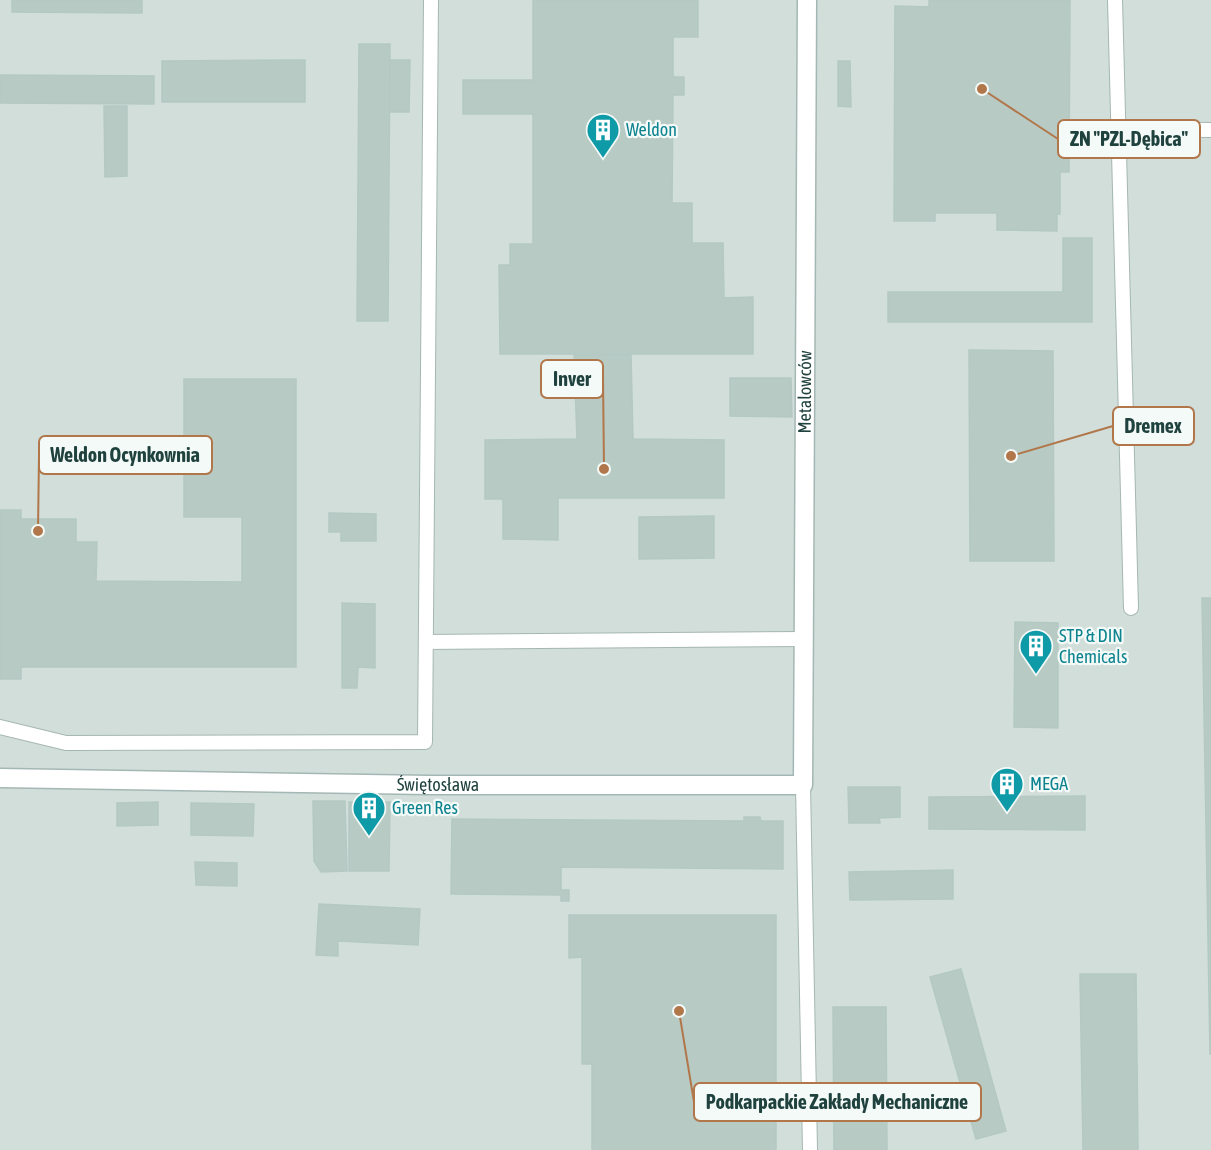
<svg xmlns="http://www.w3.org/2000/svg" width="1211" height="1150" font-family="'Asap Condensed',sans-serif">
  <rect width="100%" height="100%" fill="#e3eeeb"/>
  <!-- built -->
  <rect fill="#d1deda" x="0" y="0" width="1211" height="1150"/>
  <!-- building -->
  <g fill="#b8cac4" stroke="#b4c9c3" stroke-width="1.5">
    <path d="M12,0h130v13l-130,-1z"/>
    <path d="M533,0h165v37h-25v40h11v18h-11l-1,108h20v40h31l1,55 29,-1v57h-253l-1,-89h11v-21h23v-130h-70v-34h70z"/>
    <path d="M929,0h141l-1,172h-9v42h-3v17l-60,-1v-17h-62v8h-41l1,-215 34,1z"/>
    <path d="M359,44h31l-2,277h-31z"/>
    <path d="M305,60v42h-143v-41z"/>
    <path d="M390,60h20l-1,52h-19z"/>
    <path d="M838,61h12l1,46 -13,-1z"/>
    <path d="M0,75l154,1v28l-154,-1z"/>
    <path d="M104,106h23v70l-22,1z"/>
    <path d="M1063,238h29v84h-204v-30h175z"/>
    <path d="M969,350l84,1 1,210h-84z"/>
    <path d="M574,355h57l2,84 91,1v58h-166v42l-55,-1v-40h-18v-59l92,-1z"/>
    <path d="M730,378h61l1,39 -62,-1z"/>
    <path d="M184,379h112v288h-275v12h-21v-169h21v9h55v23h21l-1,39 146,1v-65h-58z"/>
    <path d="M329,513l47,1v27h-35v-9h-12z"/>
    <path d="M714,516v42l-75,1v-42z"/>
    <path d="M1202,598h9v456h-1z"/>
    <path d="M342,603l33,1v64l-17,-1 -1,21h-15z"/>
    <path d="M1015,622l43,1v105l-44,-1z"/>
    <path d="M848,787h52v30l-21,1 1,5h-31z"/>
    <path d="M1085,796v34l-156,-1v-32z"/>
    <path d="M313,801h32l2,70 -26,1 -7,-11z"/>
    <path d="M158,802v23l-41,1v-23z"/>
    <path d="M349,802h41l-1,69h-40z"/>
    <path d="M191,803l63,1 -1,32 -62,-1z"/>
    <path d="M744,817h16l1,4h22v48l-222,-2v23h8v11h-8v-6l-110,-1 1,-75 292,2z"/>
    <path d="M195,862l42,1v23l-41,-1z"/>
    <path d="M953,870v29l-103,1 -1,-28z"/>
    <path d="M319,904l101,5 -2,36 -80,-4v15l-22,-1z"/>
    <path d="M569,915h207v235h-184v-86h-10v-107l-13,1z"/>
    <path d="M961,969l45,162 -30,8 -46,-162z"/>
    <path d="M1080,974h56l2,176h-55z"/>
    <path d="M833,1007h53l1,143h-53z"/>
  </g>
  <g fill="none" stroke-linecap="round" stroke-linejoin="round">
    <!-- lane casing -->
    <g stroke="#a5b7b4" stroke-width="16">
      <g id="lane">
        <path d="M1115,0l16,608"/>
        <path d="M1119,129l92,1"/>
        <path d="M426,642l378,-3"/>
        <path d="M0,727l66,16 359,-1 6,-742"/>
        <path d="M803,785l7,365"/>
      </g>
    </g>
    <!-- street casing -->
    <g stroke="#a5b7b4" stroke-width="21">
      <g id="street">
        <path id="s1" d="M0,778l429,7h374l4,-785"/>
      </g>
    </g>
    <!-- lane -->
    <use href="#lane" stroke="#fff" stroke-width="14"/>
    <!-- street -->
    <use href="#street" stroke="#fff" stroke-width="18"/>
  </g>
  <!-- icons -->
  <defs>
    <g id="building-pin" transform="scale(1.725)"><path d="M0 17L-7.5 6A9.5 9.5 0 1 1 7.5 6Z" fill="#0f9aa8" stroke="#f4faf8"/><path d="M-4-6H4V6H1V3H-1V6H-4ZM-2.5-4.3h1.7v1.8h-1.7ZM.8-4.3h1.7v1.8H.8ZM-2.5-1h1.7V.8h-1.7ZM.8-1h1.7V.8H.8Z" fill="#fff"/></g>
  </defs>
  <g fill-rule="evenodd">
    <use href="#building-pin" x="603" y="130"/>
    <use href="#building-pin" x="1036" y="646"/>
    <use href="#building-pin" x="1007" y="784"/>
    <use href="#building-pin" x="369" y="808"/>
  </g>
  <g text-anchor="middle" stroke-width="4.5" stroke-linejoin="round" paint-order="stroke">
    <!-- culture labels -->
    <g font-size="18" fill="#0d838f" stroke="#f4faf8" text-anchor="start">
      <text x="626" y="136">Weldon</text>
      <text x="1059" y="642">STP &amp; DIN<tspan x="1059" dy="21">Chemicals</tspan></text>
      <text x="1030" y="790">MEGA</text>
      <text x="392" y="814">Green Res</text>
    </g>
    <!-- street labels -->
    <g font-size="18" fill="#20423e" stroke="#f4faf8">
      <text dy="6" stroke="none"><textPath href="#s1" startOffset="1196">Metalowców</textPath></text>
      <text dy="6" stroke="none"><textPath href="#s1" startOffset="438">Świętosława</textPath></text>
    </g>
  </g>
  <!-- callouts -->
  <path fill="none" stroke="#b1774a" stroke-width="2" d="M982 89L1058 139M604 469L603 379M1011 456L1113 426M38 531L39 455M679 1011L694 1102"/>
  <g fill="#b1774a" stroke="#f4faf8" stroke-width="2">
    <circle cx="982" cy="89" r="6"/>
    <circle cx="604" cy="469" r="6"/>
    <circle cx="1011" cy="456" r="6"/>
    <circle cx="38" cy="531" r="6"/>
    <circle cx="679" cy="1011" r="6"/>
  </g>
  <g fill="#f4faf8" stroke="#b1774a" stroke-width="2">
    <rect x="1058" y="120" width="142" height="38" rx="6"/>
    <rect x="541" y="360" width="62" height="38" rx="6"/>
    <rect x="1113" y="407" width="81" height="38" rx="6"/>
    <rect x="39" y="436" width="173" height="38" rx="6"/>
    <rect x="694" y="1083" width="287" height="38" rx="6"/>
  </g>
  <g font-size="20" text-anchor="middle" font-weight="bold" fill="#20423e">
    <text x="1129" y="146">ZN "PZL-Dębica"</text>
    <text x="572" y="386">Inver</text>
    <text x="1153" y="433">Dremex</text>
    <text x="125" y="462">Weldon Ocynkownia</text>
    <text x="837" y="1109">Podkarpackie Zakłady Mechaniczne</text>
  </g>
</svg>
